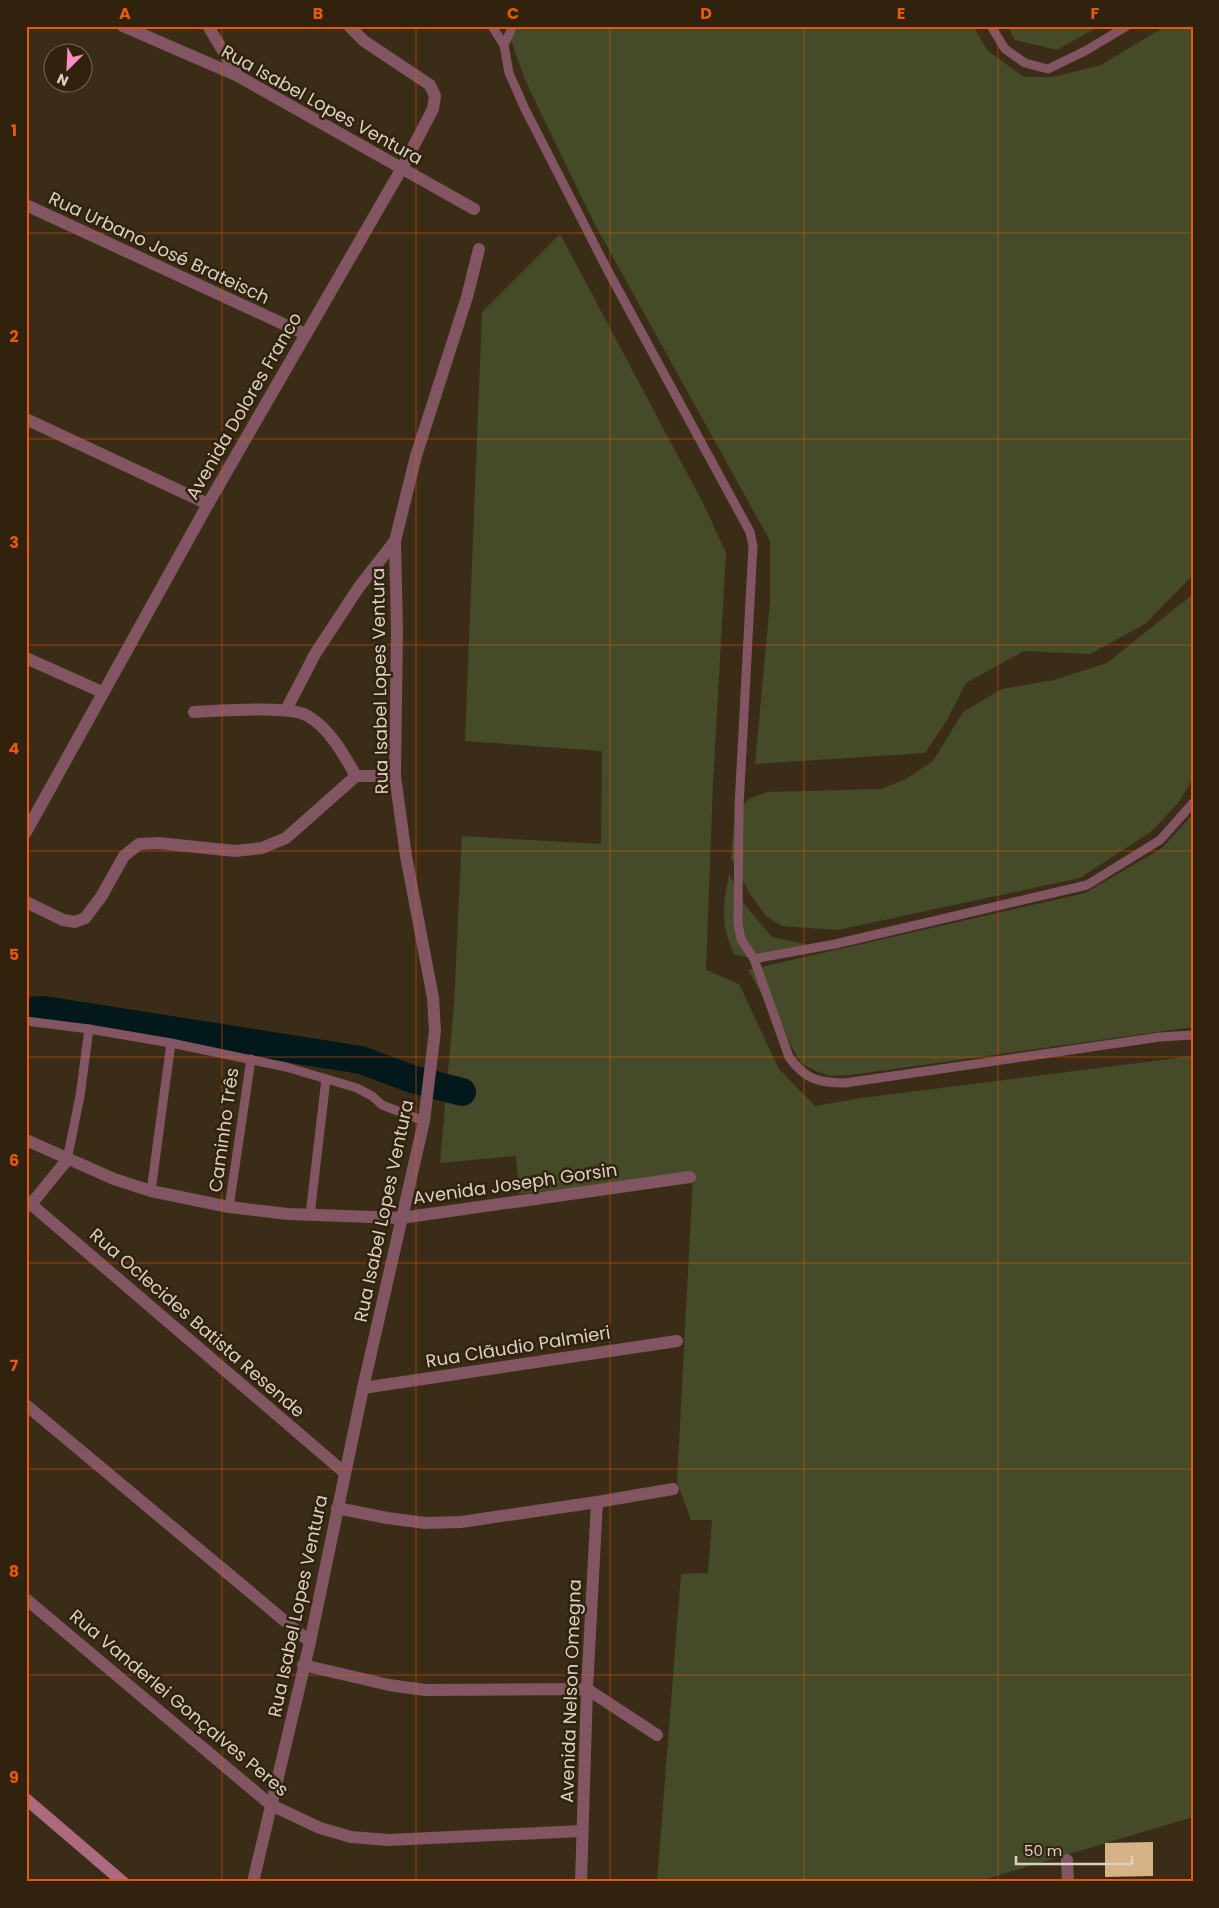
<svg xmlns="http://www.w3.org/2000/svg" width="1219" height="1908" font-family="Poppins,sans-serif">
  <rect width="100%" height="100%" fill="#3b2c18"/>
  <!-- green -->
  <g fill="#454b28">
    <path d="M519,26h454l15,25 36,26h29l48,-12 65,-39h27v549l-48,49 -55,30 -66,-3 -58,32 -19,37 -22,33 -170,11 15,-162v-61l-177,-320 -68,-141 -14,-40z"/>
    <path d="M1007,26h92l-42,24 -42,-10z"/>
    <path d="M560,234l144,271 22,48 -13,230 -7,187 33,14 40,85 36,37 46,-8 332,-42v761l-217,65h-319l24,-308 27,-1 4,-53h-21l-14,-38 16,-306 -174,18 -3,-38 -76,7 14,-159 8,-168 139,8 1,-93 -137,-10 17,-429z"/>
    <path d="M1193,594v185l-15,24 -26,28 -72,47 -243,52 -55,-4 -16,-10 -16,-22 -19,-36 3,-34 7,-16 8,-9 18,-7 114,-3 25,-10 27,-18 30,-49 39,-23 52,-9 53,-17z"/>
    <path d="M1193,814v213l-342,48 -20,1 -13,-4 -17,-9 -53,-93 337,-77 77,-45z"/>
    <path d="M729,874l16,31 27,32 38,8 -58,13 -18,-4c-14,-30 -11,-49 -5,-80z"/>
  </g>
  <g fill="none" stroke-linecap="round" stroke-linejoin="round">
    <!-- river -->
    <path stroke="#03181a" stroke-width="28" d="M26,1011l18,-1 317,50 51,19 50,13"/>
  </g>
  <!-- building -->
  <path fill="#d6b287" d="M1153,1842v34l-48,1v-34z"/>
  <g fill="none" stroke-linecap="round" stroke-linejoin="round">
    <!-- lane -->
    <g stroke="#815662" stroke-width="9">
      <path d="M492,26l12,19 5,28 16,36 83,162 142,261 3,14 -14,260 -1,118 3,15 13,20 35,98c16,22 29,26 56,26l315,-46 33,-2"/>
      <path d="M991,26l14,23 20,14 23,6 37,-18 42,-25"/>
      <path d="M504,45l9,-19"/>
      <path d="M754,959l81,-15 252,-59 73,-45 33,-37"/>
      <path d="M26,1021l63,8 82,14 115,24 71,21 15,8 10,9 42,16"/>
      <path d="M67,1160l13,-64 9,-67"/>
      <path d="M151,1191l20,-148"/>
      <path d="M229,1207l22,-148"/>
      <path d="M310,1215l16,-136"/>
    </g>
    <!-- street -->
    <g stroke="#815662" stroke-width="12">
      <path d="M123,26l115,50 236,133"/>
      <path d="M208,26l30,50"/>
      <path d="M26,205l279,129"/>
      <path d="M26,419l182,85"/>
      <path d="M26,658l76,34"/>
      <path d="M286,710l29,-56 44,-67 36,-46"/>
      <path d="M194,712c24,-1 96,-7 114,4 22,13 36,39 48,60"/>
      <path d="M26,832l182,-328 194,-336 31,-59 2,-13 -5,-11 -66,-44 -15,-15"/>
      <path d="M26,902l37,18 12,2 10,-4 16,-21 23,-41 15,-12 19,-1 77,8 27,-3 24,-10 70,-62h39"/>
      <path d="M26,1140l88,39 37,12 78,16 59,7 113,4 289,-41"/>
      <path d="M26,1200l319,273"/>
      <path d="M26,1207l6,-4 35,-43"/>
      <path d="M363,1388l314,-47"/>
      <path d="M26,1405l284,237"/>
      <path d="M337,1508l50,10 38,5 36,-1 136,-20 76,-13"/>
      <path d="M26,1599l245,206 49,23 31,9 37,3 194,-9"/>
      <path d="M303,1665l86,20 36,5 162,-1 70,46"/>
      <path d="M1067,1860l1,22"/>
      <path d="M253,1882l57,-240 53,-254 61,-267 11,-90 -2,-33 -27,-142 -11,-80 2,-146 -2,-89 21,-85 51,-159 12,-48"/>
      <path d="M581,1882l6,-193 10,-187"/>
    </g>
    <!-- secondary -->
    <path stroke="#ad6a7e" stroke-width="12" d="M26,1799l97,83"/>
  </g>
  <!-- grid -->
  <path fill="none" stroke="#e8590c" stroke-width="1" stroke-opacity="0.55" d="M222,26v1856M416,26v1856M610,26v1856M804,26v1856M998,26v1856M26,233h1167M26,439h1167M26,645h1167M26,851h1167M26,1057h1167M26,1263h1167M26,1469h1167M26,1675h1167"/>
  <g text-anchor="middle" stroke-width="5" stroke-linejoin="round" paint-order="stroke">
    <!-- street labels -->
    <g font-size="18" fill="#dad0c4" stroke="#31220e">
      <text transform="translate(322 105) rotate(29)" y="6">Rua Isabel Lopes Ventura</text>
      <text transform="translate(159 248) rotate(25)" y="6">Rua Urbano José Brateisch</text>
      <text transform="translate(244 406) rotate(-60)" y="6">Avenida Dolores Franco</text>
      <text transform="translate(380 681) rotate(-91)" y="6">Rua Isabel Lopes Ventura</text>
      <text transform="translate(224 1130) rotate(-82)" y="6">Caminho Três</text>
      <text transform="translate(515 1184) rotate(-8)" y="6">Avenida Joseph Gorsin</text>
      <text transform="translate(384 1211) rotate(-78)" y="6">Rua Isabel Lopes Ventura</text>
      <text transform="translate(197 1323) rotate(41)" y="6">Rua Oclecides Batista Resende</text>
      <text transform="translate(518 1347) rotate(-9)" y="6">Rua Clãudio Palmieri</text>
      <text transform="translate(298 1606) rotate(-78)" y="6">Rua Isabel Lopes Ventura</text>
      <text transform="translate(571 1691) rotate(-88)" y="6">Avenida Nelson Omegna</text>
      <text transform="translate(179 1703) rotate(40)" y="6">Rua Vanderlei Gonçalves Peres</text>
    </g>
  </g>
  <!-- border -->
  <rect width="1219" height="1908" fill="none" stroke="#31220e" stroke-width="55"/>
  <!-- north arrow -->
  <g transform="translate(68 68) rotate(204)"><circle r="24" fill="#31220e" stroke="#756857"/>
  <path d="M0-4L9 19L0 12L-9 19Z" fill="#fb8fc5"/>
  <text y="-8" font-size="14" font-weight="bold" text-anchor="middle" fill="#dad0c4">N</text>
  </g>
  <!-- scale -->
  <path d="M1016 1856v8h116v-8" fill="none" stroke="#dad0c4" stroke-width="2.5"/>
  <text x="1024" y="1856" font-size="15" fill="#dad0c4" stroke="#31220e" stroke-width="4" paint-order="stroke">50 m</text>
  <rect x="28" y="28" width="1164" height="1852" fill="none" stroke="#e8590c" stroke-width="2"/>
  <g font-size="16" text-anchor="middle" font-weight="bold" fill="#e8590c">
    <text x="125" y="19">A</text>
    <text x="318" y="19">B</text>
    <text x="513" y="19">C</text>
    <text x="706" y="19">D</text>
    <text x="901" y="19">E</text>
    <text x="1095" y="19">F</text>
    <text x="14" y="136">1</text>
    <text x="14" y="342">2</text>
    <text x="14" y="548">3</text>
    <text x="14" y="754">4</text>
    <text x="14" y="960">5</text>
    <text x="14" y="1166">6</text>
    <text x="14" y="1371">7</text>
    <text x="14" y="1577">8</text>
    <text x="14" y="1783">9</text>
  </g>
</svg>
